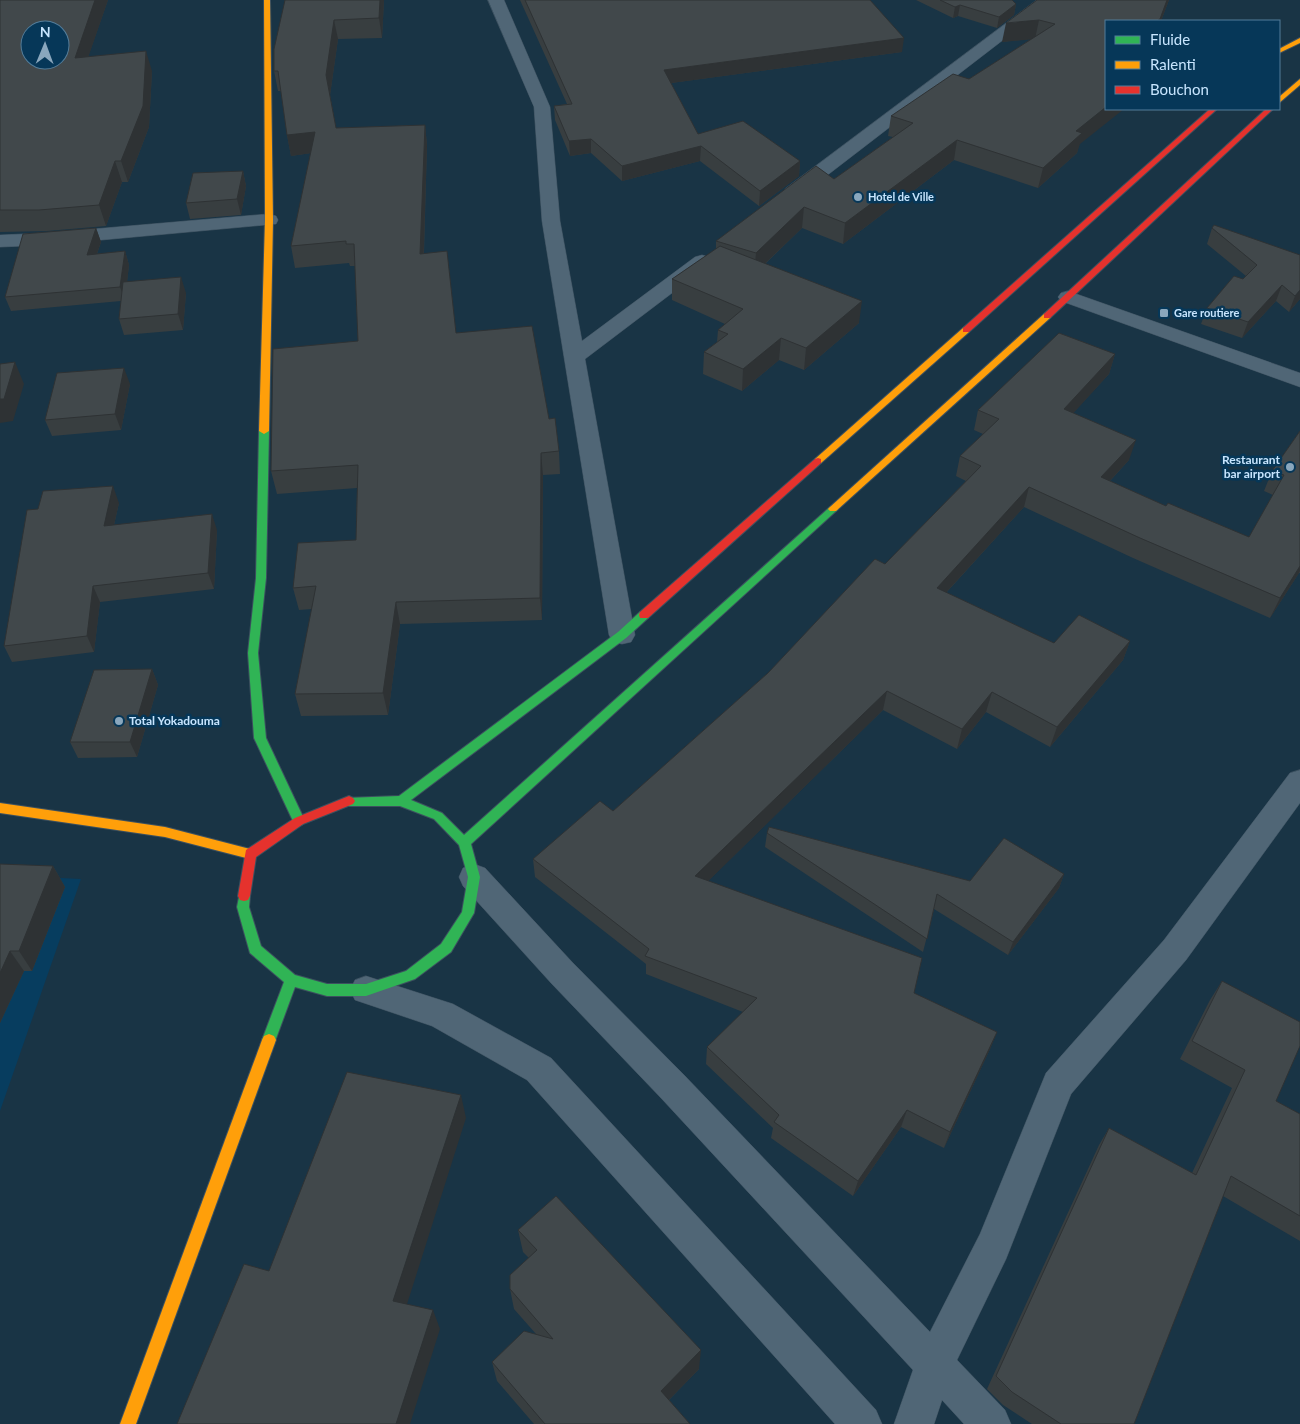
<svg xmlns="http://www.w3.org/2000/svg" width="1300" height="1424" font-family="Lato,sans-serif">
  <rect width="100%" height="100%" fill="#193445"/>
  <!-- built -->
  <path fill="#073d5f" d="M0,875l81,4 -81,232z"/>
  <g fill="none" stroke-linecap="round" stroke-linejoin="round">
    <!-- street casing -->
    <g stroke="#3c505f" stroke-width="1">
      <g id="street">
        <path d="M488,0h16l46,107 10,114 22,120 113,-84 7,-2 7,2 3,4 -3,4 -124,94 50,276 -4,7 -9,2 -9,-2 -4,-7 -67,-414 -8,-114z"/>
        <path d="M1037,0h18l-256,197 -7,2 -7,-2 -2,-4 2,-4z"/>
        <path d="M269,214l7,2 2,4 -2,4 -229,21 -47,2v-12l47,-2z"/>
        <path d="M1068,291l232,82v14l-239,-86 -3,-4 3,-4z"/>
        <path d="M1300,770v33l-114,157 -115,134 -65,165 -49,101 48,50 6,14h-47l-22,-24 -8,24h-40l19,-54 -252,-272 -110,-115 -88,-97 -4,-9 4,-9 11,-4 11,4 88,95 112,113 245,256 50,-98 66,-161 118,-133 126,-167z"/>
        <path d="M366,976l87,28 98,54 325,352 6,14h-47l-308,-344 -95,-54 -77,-26 -5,-10 5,-10z"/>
      </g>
    </g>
    <!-- fast casing -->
    <g stroke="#3c505f" stroke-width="2">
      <g id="fast">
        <path d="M264,428l5,3 -3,147 -8,75 8,85 39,83 -2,3 -4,2 -4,-2 -2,-3 -39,-83 -6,-85 8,-75 3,-147z"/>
        <path d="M833,506l3,1 2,2 -2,2 -365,333 9,33 -6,36 -23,39 -36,27 -49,17h-39l-32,-9 -21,57 -5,2 -5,-2 -2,-4 22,-58 -34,-29 -13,-46 3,-15 4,-1 4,1 2,4 -1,11 12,39 34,29 32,9h39l40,-13 35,-27 21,-32 6,-35 -9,-32 -25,-26 -34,-13h-51l-4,-2 -2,-3 2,-3 54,-2 219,-164 22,-20h8l1,3 -1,3 -22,20 -215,162 31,13 22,22 366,-328z"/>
      </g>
    </g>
    <!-- slow casing -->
    <g stroke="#3c505f" stroke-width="2">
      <g id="slow">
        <path d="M264,0h6l3,220 -4,211 -5,3 -5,-3 6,-211z"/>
        <path d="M1300,38v5l-21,10v-4z"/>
        <path d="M1300,79v6l-21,18v-6z"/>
        <path d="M1047,313l4,3 -1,2 -214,193h-6l-2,-2 2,-2 214,-193z"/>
        <path d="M966,327l3,1v4l-148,131h-6v-4l148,-131z"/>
        <path d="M0,803l165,24 85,22 4,1 2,4 -2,4 -4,1 -85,-22 -165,-24z"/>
        <path d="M269,1034l5,2 2,4 -140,384h-16l142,-384 2,-4z"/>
      </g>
    </g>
    <!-- jam casing -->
    <g stroke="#3c505f" stroke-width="2">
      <g id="jam">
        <path d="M1210,109h7l-248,223h-6v-4z"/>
        <path d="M1266,109h7l-223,209h-6v-4z"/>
        <path d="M818,458l3,1v4l-173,155h-8l-1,-3 1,-3 175,-153z"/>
        <path d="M349,796l4,2 2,3 -2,3 -50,20 -47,33 -6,39 -2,4 -4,1 -4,-1 -2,-4 8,-46 49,-32z"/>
      </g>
    </g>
    <!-- street -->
    <use href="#street" fill="#506676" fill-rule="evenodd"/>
    <!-- fast -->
    <use href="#fast" fill="#30b455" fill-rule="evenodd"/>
    <!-- slow -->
    <use href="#slow" fill="#ff9f0a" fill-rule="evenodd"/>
    <!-- jam -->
    <use href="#jam" fill="#e5322d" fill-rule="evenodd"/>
  </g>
  <!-- wall -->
  <g fill="#383e40">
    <path d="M0,0h108l-20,57 64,14 -3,56 -21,55h-6l-16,44 -59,5 -47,1z"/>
    <path d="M285,0h99l-2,38 -44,1 -8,56 6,33 89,-3 2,20 -3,108 32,80 93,86 10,32 1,23 -17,1 -1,145 -142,4 -12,91 -87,1 -6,-22 17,-85 -13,1 -6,-22 63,-48 1,-52 -80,6 -6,-23 87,-130 -3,-75h-5l-1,-3 -54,5 -4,-22 20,-93 -20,3 -4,-21 -6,-44h-3l-4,-20z"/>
    <path d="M520,0h350l32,52 -231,31 27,51 102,27 -1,15 -40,30 -59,-45 -78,20 -31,-28 -21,3 -15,-36 -1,-14 13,-2z"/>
    <path d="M916,0h96l4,4 -2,11 -17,13 -39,-12 -5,2z"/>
    <path d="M1037,0h132l-8,21h-55l-29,132 -39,35 -84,-28 -111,84 -41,-16 -37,36 94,59 -55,47 -25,-10 -37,31 -39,-17 1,-22 13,-10 1,-12 7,-6 -53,-24v-21l44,-30v-8l118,-62 59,-42 -5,-1 3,-20 78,-37 62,-40 -29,3z"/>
    <path d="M243,171l3,15 -5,29 -51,4 -4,-16z"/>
    <path d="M96,228l5,14 -4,12 28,-3 4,14 -2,17 59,11 -3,37 -59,5 -5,-16 2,-18 -110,10 -6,-14z"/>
    <path d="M1212,228l88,71 -11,13 -13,-11 -34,37 -41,-14 6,-16 39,-32 -39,-32z"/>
    <path d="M1115,354l-6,20 -36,39 56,47 -19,21 56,25 83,31 24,-42 -9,-4 8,-20 28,-40v142h-1l-29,45 -137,-60 -109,-51 -78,86 108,50 76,-2 -7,19 -73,87 -64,-35 -29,37 -74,-39 -175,171 206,112 83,39 -7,17 -46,99 -43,-21 -48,69 -82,-58 2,-10 -67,-64 1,-17 36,-35 -97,-38v-10l-111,-87 -2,-18 80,-48 155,-138 117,-109 81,-83 -10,-5 4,-20 23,-22 -9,-4 4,-20z"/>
    <path d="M130,384l-9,46 -69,6 -7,-16z"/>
    <path d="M119,503l-5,22 103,5 -3,59 -114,13 -6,50 -82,10 -8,-16z"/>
    <path d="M152,669l6,16 -21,72 -59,1 -8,-16z"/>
    <path d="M767,833l203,48 94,-7 -5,14 -51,67 -74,-46 -11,43 -158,-105z"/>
    <path d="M0,864l53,2 12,21 -33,84h-8l-24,52z"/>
    <path d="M1222,981l54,120 24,13v127l-77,-45 -89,228h-102l-29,-19 -16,-16 112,-244 10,-17 83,45 40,-85 -52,-29 30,-59z"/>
    <path d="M518,1230l181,139 -30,31 21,24h-156l-37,-43 -5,-19 44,-28 -22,-25 -4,-20 19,-31 -6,-6z"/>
  </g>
  <!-- shaded-wall -->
  <g fill="#2e3234">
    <path d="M95,0h13l-27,78 -6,-20z"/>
    <path d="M380,0h4l-2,38 -3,-20z"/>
    <path d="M1167,0h2l-8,21h-4z"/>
    <path d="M1016,4l-2,11 -17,13 2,-11z"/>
    <path d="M960,5l-2,11 -5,2 2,-11z"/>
    <path d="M334,20l4,19 -8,56 -4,-20z"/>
    <path d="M1039,20l-4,19 -33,3 4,-19z"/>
    <path d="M904,38l-2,14 -238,32v-14z"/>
    <path d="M146,51l6,20 -3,56 -21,55 -7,-21z"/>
    <path d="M1106,107v2h18l-44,35 -3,9 -39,35 5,-20 33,-37z"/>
    <path d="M425,125l2,20 -4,130 -3,-21z"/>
    <path d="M315,132l4,20 -28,4 -4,-21z"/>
    <path d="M591,139v14l-21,3 -1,-15z"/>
    <path d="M957,140l-3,20 -111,84 2,-21z"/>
    <path d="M701,146l-1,15 -78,20v-15z"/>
    <path d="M115,161l7,21 -16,44 -7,-21z"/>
    <path d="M800,161l-1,15 -40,30 1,-15z"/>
    <path d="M243,171l3,15 -5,29 -4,-16z"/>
    <path d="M804,207l-2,21 -48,46 2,-21z"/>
    <path d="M96,228l5,14 -9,26 -5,-13z"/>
    <path d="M125,251l4,14 -4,35 -5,-13z"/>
    <path d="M181,277l5,16 -3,37 -5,-16z"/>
    <path d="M1282,285l-6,16 -34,37 6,-16z"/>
    <path d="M1300,290v9l-11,13 6,-16z"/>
    <path d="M862,301l-3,22 -55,47 2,-22z"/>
    <path d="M781,338l-2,22 -37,31 1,-22z"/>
    <path d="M1115,354l-6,20 -50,55 5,-20z"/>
    <path d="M15,362l9,22 -11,37 -13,2v-24z"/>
    <path d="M124,368l6,16 -9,46 -6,-16z"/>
    <path d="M1136,440l-7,20 -34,37 6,-20z"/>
    <path d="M541,453l2,22 -1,145 -2,-22z"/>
    <path d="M113,486l6,17 -9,39 -6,-16z"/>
    <path d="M1029,487l-5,20 -92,101 5,-20z"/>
    <path d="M212,514l5,16 -3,59 -6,-16z"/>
    <path d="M1300,566v5l-1,2 -29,45 10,-20z"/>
    <path d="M93,586l7,16 -6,50 -7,-16z"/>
    <path d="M396,602l4,22 -12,91 -5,-22z"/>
    <path d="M1130,641l-7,19 -73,87 7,-20z"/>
    <path d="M152,669l6,16 -21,72 -7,-15z"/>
    <path d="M887,691l-4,19 -189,185 1,-19z"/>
    <path d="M992,692l-6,20 -29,37 5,-20z"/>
    <path d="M53,866l12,21 -33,84 -13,-20z"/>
    <path d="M1064,874l-5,14 -51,67 5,-13z"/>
    <path d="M10,951l14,20 -24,52v-50z"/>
    <path d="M997,1032l-7,17 -46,99 6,-16z"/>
    <path d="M461,1095l5,23 -64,202 -9,-19z"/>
    <path d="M907,1110l-6,17 -48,69 5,-15z"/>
    <path d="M433,1310l7,19 -30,95h-14z"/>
    <path d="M701,1350l-2,19 -39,40 1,-18z"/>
  </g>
  <!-- building -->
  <g fill="#41484b" stroke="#2e3234" fill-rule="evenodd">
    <path d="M0,0h95l-20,58 71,-7 -3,55 -22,55h-6l-16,44 -60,5h-39zM30,30h30v30h-30z"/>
    <path d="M285,0h95l-1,18 -45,2 -8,55 10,53 89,-3 -5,129 27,-3 9,82 76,-7 17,93 6,-1 4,33 -18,2 -1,145 -144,4 -13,91 -88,1 21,-108 -23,2 5,-45 58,-3 2,-75 -87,6 2,-122 85,-8 -4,-97h-8v-3l-55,5 24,-114 -28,3 -9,-64h-4v-22z"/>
    <path d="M525,0h345l34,38 -240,32 34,64 45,-13 57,40 -40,30 -59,-45 -79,20 -31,-27 -22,2 -15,-35 18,-2z"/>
    <path d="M940,0h72l4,4 -17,13 -39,-12 -5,2z"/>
    <path d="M1037,0h130l-7,19 -3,2h-51v86l-30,24 6,2 -39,35 -86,-28 -112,83 -41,-16 -48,46 -40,-12 100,-75 18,13 79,-56 -22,-7 62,-42 16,5 86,-55 -16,-4 -33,3z"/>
    <path d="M243,171l-6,28 -51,4 7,-30z"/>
    <path d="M1214,225l86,30v35l-5,6 -13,-11 -34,37 -41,-14 27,-32 9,3 14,-14 -45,-37z"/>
    <path d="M96,228l-9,27 38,-4 -5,36 -115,10 18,-63z"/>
    <path d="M720,246l142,55 -56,47 -25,-10 -38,31 -39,-17 24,-18 -10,-4 25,-21 -71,-30z"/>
    <path d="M181,277l-3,37 -59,5 4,-37z"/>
    <path d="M1059,333l56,21 -51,55 72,31 -35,37 65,29 2,-3 81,34 35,-62 -12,-4 28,-40v135l-20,32 -140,-60 -111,-51 -92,101 117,55 25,-28 51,26 -73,86 -65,-35 -30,37 -75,-38 -192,185 227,82 -8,35 83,39 -47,100 -43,-22 -49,71 -84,-59 5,-7 -72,-68 50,-49 -112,-42 4,-7 -116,-90 67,-58 13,10 155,-138 107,-114 10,5 96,-98 -21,-10 39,-37 -21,-9z"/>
    <path d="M15,362l-11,37h-4v-35z"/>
    <path d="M124,368l-9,46 -70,6 12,-47z"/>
    <path d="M113,486l-9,40 108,-12 -4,59 -115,13 -6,50 -83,10 23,-136 11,-1 5,-18z"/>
    <path d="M152,669l-22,73h-60l24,-72z"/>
    <path d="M769,827l201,54 34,-43 60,36 -51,68 -76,-48 -10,45 -160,-106z"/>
    <path d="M0,864l53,2 -34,85h-9l-10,22z"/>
    <path d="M1222,981l78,41v24l-24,55 24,13v102l-69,-40 -97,248h-73l-49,-32 -16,-16 113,-248 87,47 49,-105 -53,-29z"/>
    <path d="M347,1072l114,23 -68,206 40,9 -37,114h-219l67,-160 25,7z"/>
    <path d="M556,1196l145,154 -40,41 29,33h-145l-53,-62 32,-31 29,8 -43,-50v-14l27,-25 -19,-20z"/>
  </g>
  <!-- markers -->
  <g fill="#8aa7bd" stroke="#063758" stroke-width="2">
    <circle cx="858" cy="197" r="5"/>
    <rect x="1159" y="308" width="10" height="10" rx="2.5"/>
    <circle cx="1290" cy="467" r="5"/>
    <circle cx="119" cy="721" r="5"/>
  </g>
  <g text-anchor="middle" stroke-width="5" stroke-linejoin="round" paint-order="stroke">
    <!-- far-poi labels -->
    <g font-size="11" font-weight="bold" fill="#c7e5fe" stroke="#063758" text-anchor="start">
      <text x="868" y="201">Hotel de Ville</text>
      <text x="1174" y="317">Gare routiere</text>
    </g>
    <!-- poi labels -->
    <g font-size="12" font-weight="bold" fill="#c7e5fe" stroke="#063758" text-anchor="end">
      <text x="1280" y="464">Restaurant<tspan x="1280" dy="14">bar airport</tspan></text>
      <text x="129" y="725" text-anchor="start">Total Yokadouma</text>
    </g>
  </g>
  <!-- legend -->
  <rect x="1105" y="20" width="175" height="90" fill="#063758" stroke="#537d9a"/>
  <rect x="1115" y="36" width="25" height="8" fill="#30b455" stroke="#537d9a"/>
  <text x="1150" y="45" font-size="15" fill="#c7e5fe">Fluide</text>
  <rect x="1115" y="61" width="25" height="8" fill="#ff9f0a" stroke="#537d9a"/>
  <text x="1150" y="70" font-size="15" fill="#c7e5fe">Ralenti</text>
  <rect x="1115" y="86" width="25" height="8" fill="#e5322d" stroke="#537d9a"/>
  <text x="1150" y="95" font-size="15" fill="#c7e5fe">Bouchon</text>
  <!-- north arrow -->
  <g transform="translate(45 45) rotate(1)"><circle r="24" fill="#063758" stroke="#537d9a"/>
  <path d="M0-4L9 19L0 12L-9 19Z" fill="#8aa7bd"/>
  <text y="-8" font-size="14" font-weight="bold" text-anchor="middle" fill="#c7e5fe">N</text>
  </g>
</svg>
